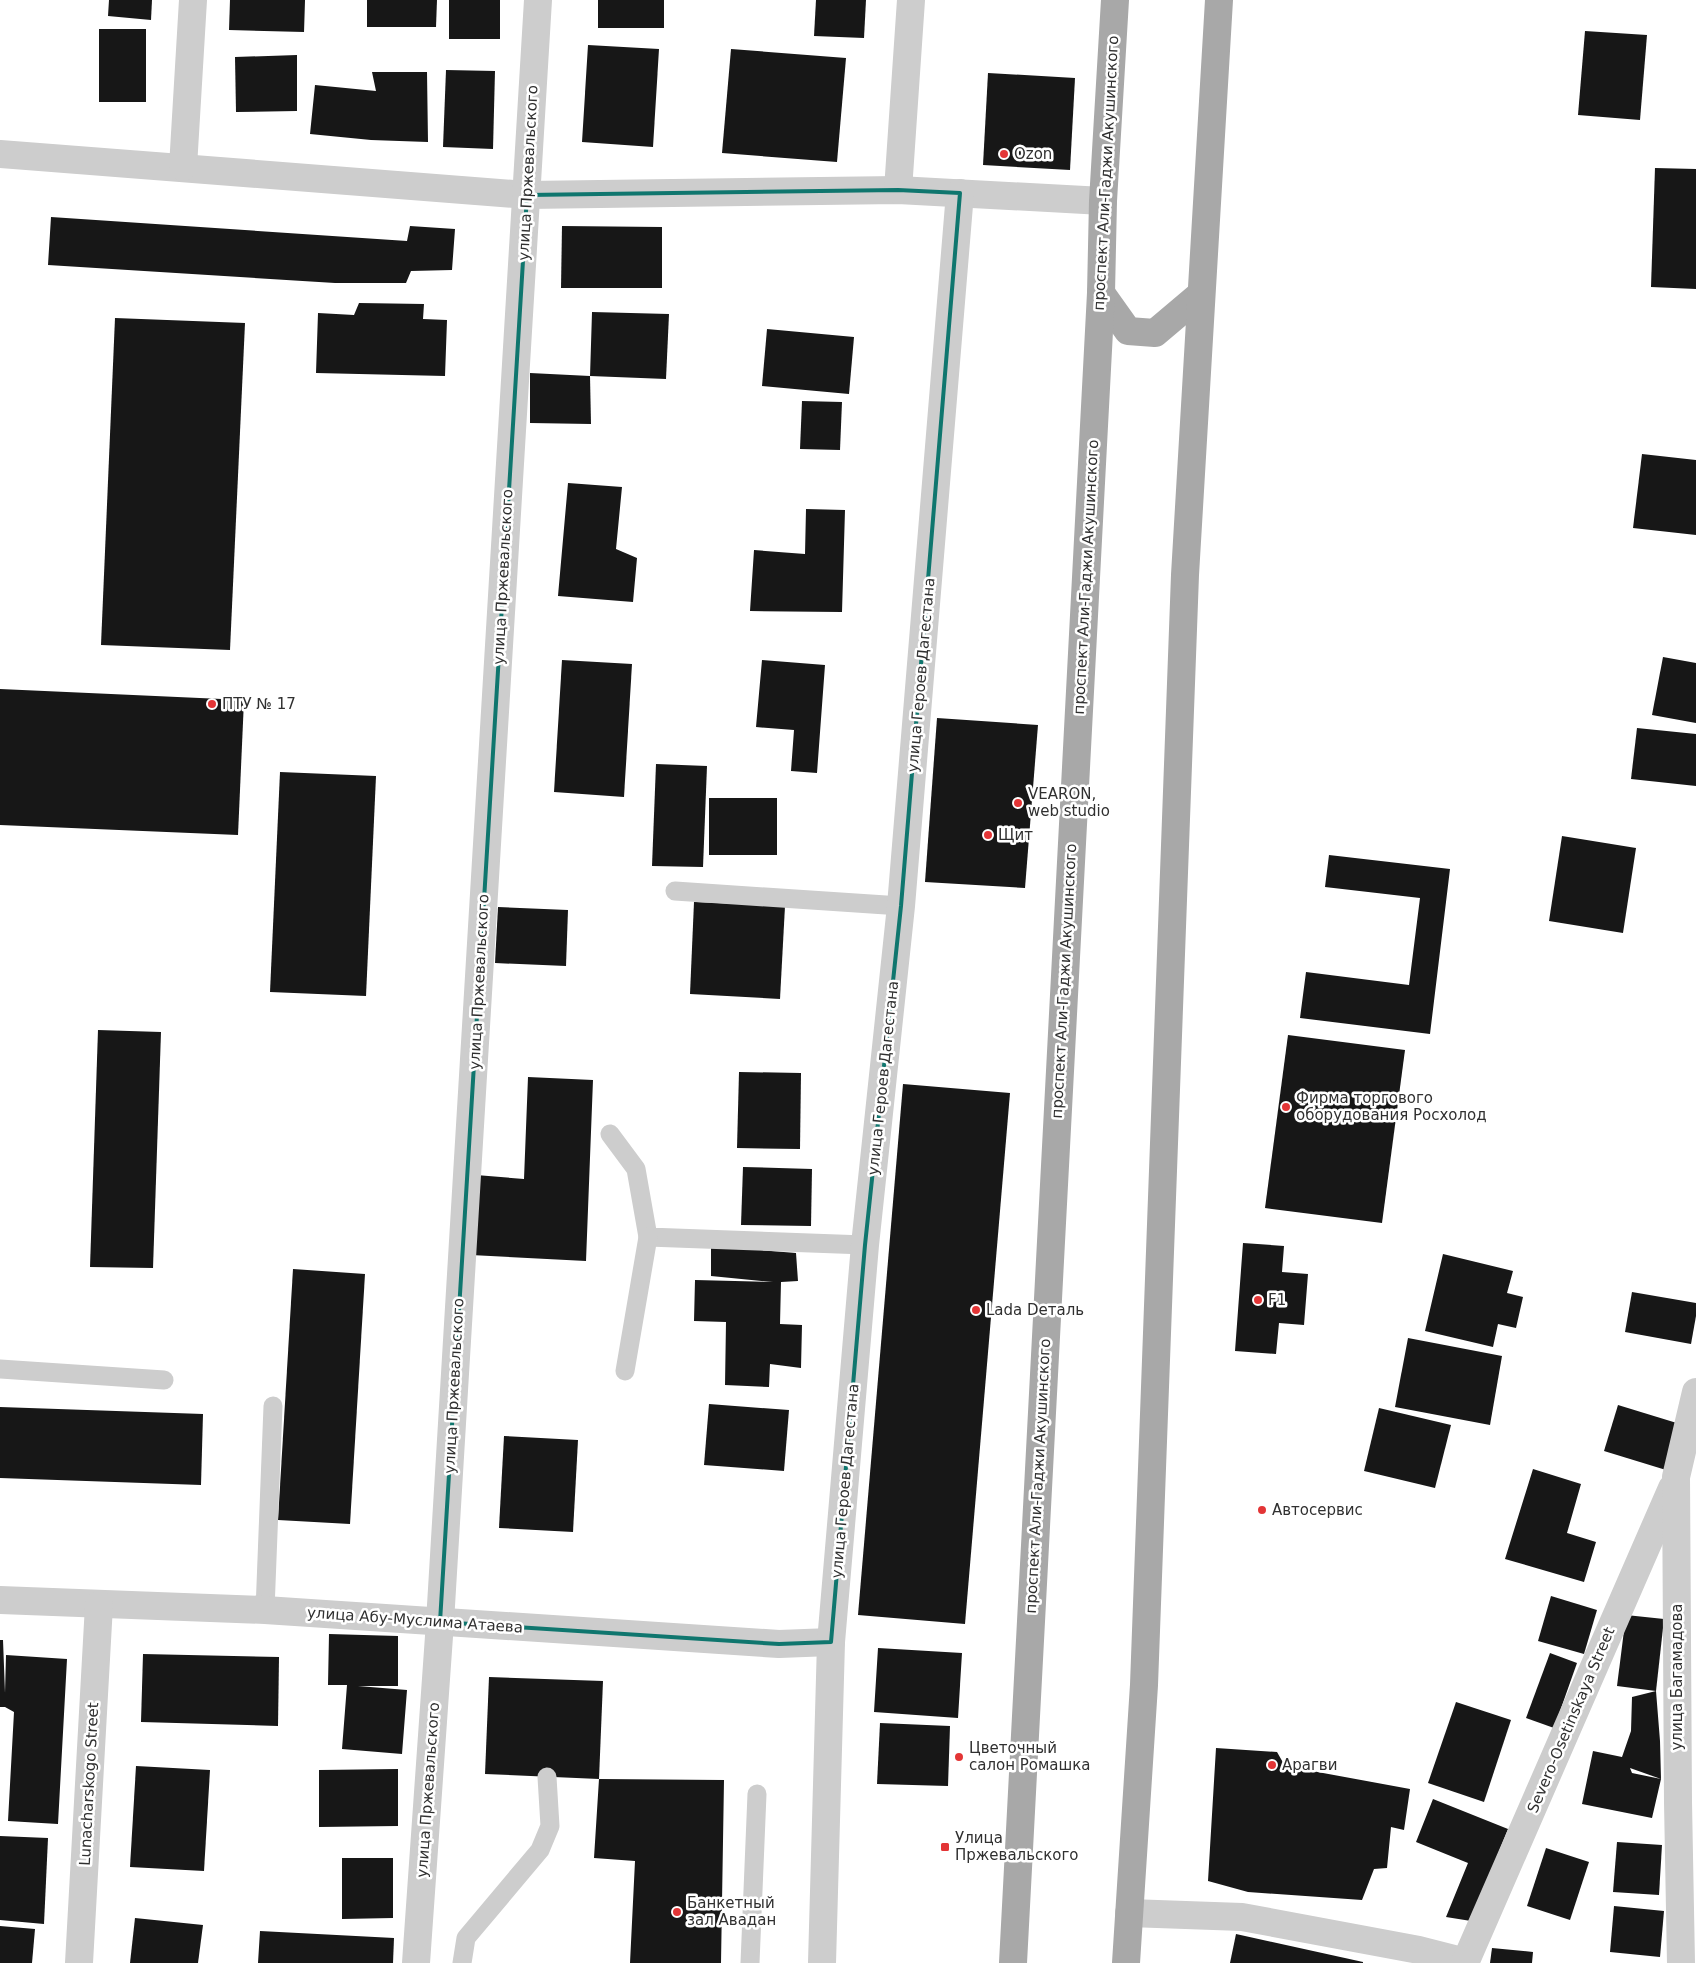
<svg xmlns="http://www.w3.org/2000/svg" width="1696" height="1963" font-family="'DejaVu Sans',sans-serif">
  <rect width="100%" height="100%" fill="#fff"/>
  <!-- building -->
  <g fill="#171717">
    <path d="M109,0h43l-1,20 -43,-4z"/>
    <path d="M230,0h75l-1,32 -75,-2z"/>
    <path d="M367,0h70l-1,27h-69z"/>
    <rect x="449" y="0" width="51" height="39"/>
    <rect x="598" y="0" width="66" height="28"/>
    <path d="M816,0h50l-2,38 -50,-2z"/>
    <rect x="99" y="29" width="47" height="73"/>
    <path d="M1585,31l62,4 -7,85 -62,-5z"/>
    <path d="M588,45l71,4 -6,98 -71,-5z"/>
    <path d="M731,49l115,9 -9,104 -115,-9z"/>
    <path d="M297,55v56l-61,1 -1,-55z"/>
    <path d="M446,70l49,1 -2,78 -50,-2z"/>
    <path d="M372,72h55l1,70 -57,-2 -61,-6 5,-49 61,6z"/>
    <path d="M988,73l87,5 -5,92 -87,-5z"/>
    <path d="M1655,168l41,1v120l-45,-2z"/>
    <path d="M51,217l356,24 3,-15 45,3 -3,41 -41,1 -5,12h-71l-287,-18z"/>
    <path d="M562,226l100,1v61h-101z"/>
    <path d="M359,303l65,1 -1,15 24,1 -2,56 -129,-3 2,-60 36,2z"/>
    <path d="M592,312l77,2 -3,65 -76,-3z"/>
    <path d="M115,318l130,5 -15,327 -129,-5z"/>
    <path d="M767,329l87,8 -5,57 -87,-8z"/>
    <path d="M530,373l60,3 1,48 -61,-1z"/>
    <path d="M802,401l40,1 -2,48 -40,-1z"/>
    <path d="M1642,454l54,6v75l-63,-7z"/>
    <path d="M568,483l54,4 -6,62 21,9 -4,44 -75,-6z"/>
    <path d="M806,509l39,1 -3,102 -92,-1 4,-61 51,4z"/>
    <path d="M1663,657l33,6v60l-44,-8z"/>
    <path d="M562,660l70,4 -8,133 -70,-5z"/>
    <path d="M762,660l63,5 -8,108 -26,-2 3,-41 -38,-3z"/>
    <path d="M0,689l244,11 -6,135 -238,-10z"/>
    <path d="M937,718l101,7 -13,163 -100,-6z"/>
    <path d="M1637,728l59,6v52l-65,-7z"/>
    <path d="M656,764l51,2 -4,101 -51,-1z"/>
    <path d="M280,772l96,4 -10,220 -96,-4z"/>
    <rect x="709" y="798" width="68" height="57"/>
    <path d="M1562,836l74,12 -13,85 -74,-12z"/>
    <path d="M1329,855l121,14 -20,165 -130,-16 6,-46 103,13 11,-87 -95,-11z"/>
    <path d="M694,902l91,4 -5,93 -90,-5z"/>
    <path d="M498,907l70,3 -2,56 -71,-3z"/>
    <path d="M98,1030l63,2 -8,236 -63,-1z"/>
    <path d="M1288,1035l117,15 -23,173 -117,-15z"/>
    <path d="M739,1072l62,1 -1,76 -63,-1z"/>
    <path d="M528,1077l65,3 -7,181 -115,-6 5,-80 48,4z"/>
    <path d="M903,1084l107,9 -45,531 -107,-9z"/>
    <path d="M743,1167l69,2 -1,57 -70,-1z"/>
    <path d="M1243,1243l41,3 -2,26 26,2 -4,51 -25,-2 -3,31 -41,-3z"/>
    <path d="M711,1246l85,7 2,28 -17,1 -1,42 22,1 -1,43 -31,-4 -1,23 -44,-2 1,-63 -32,-1 1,-41 78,2 -62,-6z"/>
    <path d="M1443,1254l70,17 -6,22 16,4 -7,31 -18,-4 -5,23 -68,-16z"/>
    <path d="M293,1269l72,5 -15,250 -72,-4z"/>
    <path d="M1632,1292l64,11v13l-5,28 -66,-12z"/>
    <path d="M1408,1338l94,18 -12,69 -95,-18z"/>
    <path d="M709,1404l80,6 -5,61 -80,-6z"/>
    <path d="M1618,1405l62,19 -14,46 -62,-19z"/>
    <path d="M0,1407l203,7 -2,71 -201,-7z"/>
    <path d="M1379,1408l72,17 -16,63 -71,-17z"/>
    <path d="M504,1436l74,4 -5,92 -74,-4z"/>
    <path d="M1533,1469l48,15 -14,49 29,9 -12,40 -79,-23z"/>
    <path d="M1551,1596l46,14 -13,44 -46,-13z"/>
    <path d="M1626,1615l38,4 -8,72 -39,-5z"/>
    <path d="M329,1634l69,2v50h-40l49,4 -5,64 -60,-5 5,-64h-19z"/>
    <path d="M0,1640h3l2,53 1,-38 61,4 -9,165 -50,-3 6,-109 -9,-5h-5z"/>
    <path d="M878,1648l84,5 -4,65 -84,-6z"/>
    <path d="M1550,1653l27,10 -23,65 -28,-10z"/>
    <path d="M143,1654l136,3 -1,69 -137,-4z"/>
    <path d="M489,1677l114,4 -4,98 -114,-5z"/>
    <path d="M1656,1691l4,50 1,38 -31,-11 2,5 29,6 -9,39 -70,-14 11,-53 29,6 9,-26 1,-34z"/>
    <path d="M1456,1702l55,18 -27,82 -56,-19z"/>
    <path d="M880,1723l70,3 -2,60 -71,-2z"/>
    <path d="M1216,1748l61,4 8,14 125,23 -6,41 -13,-3 -4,41 -13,1 -12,31 -114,-8 -40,-11z"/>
    <path d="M136,1766l74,4 -6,101 -74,-4z"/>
    <path d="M398,1769v57l-79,1v-57z"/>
    <path d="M599,1779l125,1 -3,183h-91l5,-102 -41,-3z"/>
    <path d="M1433,1799l75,30 -37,92 -25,-4 22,-54 -52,-21z"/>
    <path d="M0,1836l48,2 -4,86 -44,-4z"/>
    <path d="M1617,1842l45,3 -3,50 -46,-3z"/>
    <path d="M1546,1848l43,14 -19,58 -43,-14z"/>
    <path d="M342,1858h51v60l-51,1z"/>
    <path d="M1614,1906l50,5 -4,46 -50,-5z"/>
    <path d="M135,1918l68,7 -5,38h-68z"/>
    <path d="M0,1926l35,3 -3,34h-32z"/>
    <path d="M260,1931l134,7 -1,25h-135z"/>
    <path d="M1236,1934l127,28v1h-133z"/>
    <path d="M1492,1948l41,4 -1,11h-42z"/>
  </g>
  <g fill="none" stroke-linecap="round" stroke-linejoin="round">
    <!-- lane -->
    <g stroke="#cdcdcd" stroke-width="19">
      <path d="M675,891l226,15"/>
      <path d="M610,1134l26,35 12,68 217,8"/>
      <path d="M0,1369l164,11"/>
      <path d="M625,1371l23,-134"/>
      <path d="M265,1610l8,-204"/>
      <path d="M462,1963l4,-25 74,-88 10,-24 -3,-49"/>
      <path d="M750,1963l7,-169"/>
    </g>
    <!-- street -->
    <g stroke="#cdcdcd" stroke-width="28">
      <path d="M0,154l527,41 371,-5 205,11"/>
      <path d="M183,167l10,-167"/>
      <path d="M898,190l13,-190"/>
      <path d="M0,1600l265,10 514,34 52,-2"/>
      <path d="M1129,1913l113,4 177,33 47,12"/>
      <path d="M79,1963l20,-358"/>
      <path d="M416,1963l24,-341 98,-1622"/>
      <path d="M822,1963l9,-321 34,-397 36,-339 59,-713"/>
      <path d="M1465,1963l207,-475"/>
      <path d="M1681,1963l-3,-161 -2,-325 20,-85"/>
    </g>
    <!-- primary -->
    <g stroke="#a8a8a8" stroke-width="28">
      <path d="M1101,293l27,38 27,2 45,-38"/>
      <path d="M1013,1963l88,-1670 2,-92 12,-201"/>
      <path d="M1126,1963l18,-278 41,-1110 34,-575"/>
    </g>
  </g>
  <!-- marked area -->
  <path fill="none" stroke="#0f766e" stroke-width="4" stroke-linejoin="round" d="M898,190l62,3 -59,713 -36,339 -34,397 -52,2 -339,-22 87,-1427z"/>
  <!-- markers -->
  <g fill="#e33536" stroke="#fff" stroke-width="2">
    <circle cx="1004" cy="154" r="5"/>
    <circle cx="212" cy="704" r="5"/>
    <circle cx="1018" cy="803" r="5"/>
    <circle cx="988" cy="835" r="5"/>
    <circle cx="1286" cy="1107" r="5"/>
    <circle cx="1258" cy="1300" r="5"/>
    <circle cx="976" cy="1310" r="5"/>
    <circle cx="1262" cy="1510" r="5"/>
    <circle cx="959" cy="1757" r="5"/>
    <circle cx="1272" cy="1765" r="5"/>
    <rect x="940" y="1842" width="10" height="10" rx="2.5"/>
    <circle cx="677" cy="1912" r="5"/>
  </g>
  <g text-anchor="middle" stroke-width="5" stroke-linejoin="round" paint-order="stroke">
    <!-- poi labels -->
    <g font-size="15" fill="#303030" stroke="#fff" text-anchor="start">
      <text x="1014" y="159">Ozon</text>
      <text x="222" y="709">ПТУ № 17</text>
      <text x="1028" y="799">VEARON,<tspan x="1028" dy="17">web studio</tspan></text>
      <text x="998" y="840">Щит</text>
      <text x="1296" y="1103">Фирма торгового<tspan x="1296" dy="17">оборудования Росхолод</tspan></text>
      <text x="1268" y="1305">F1</text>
      <text x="986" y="1315">Lada Dеталь</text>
      <text x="1272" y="1515">Автосервис</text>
      <text x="969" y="1753">Цветочный<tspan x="969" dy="17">салон Ромашка</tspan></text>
      <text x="1282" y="1770">Арагви</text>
      <text x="955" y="1843">Улица<tspan x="955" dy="17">Пржевальского</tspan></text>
      <text x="687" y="1908">Банкетный<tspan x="687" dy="17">зал Авадан</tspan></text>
    </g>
    <!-- street labels -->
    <g font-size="15" fill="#303030" stroke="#fff">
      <text transform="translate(528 173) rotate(-87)" y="5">улица Пржевальского</text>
      <text transform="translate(1106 173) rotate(-87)" y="5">проспект Али-Гаджи Акушинского</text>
      <text transform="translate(503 577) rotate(-87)" y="5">улица Пржевальского</text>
      <text transform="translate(1086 577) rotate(-87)" y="5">проспект Али-Гаджи Акушинского</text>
      <text transform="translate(921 675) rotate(-85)" y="5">улица Героев Дагестана</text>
      <text transform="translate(1064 981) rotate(-87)" y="5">проспект Али-Гаджи Акушинского</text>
      <text transform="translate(479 982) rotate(-87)" y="5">улица Пржевальского</text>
      <text transform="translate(883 1078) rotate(-84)" y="5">улица Героев Дагестана</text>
      <text transform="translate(454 1386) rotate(-87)" y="5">улица Пржевальского</text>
      <text transform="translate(1038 1476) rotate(-87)" y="5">проспект Али-Гаджи Акушинского</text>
      <text transform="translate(845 1481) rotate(-85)" y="5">улица Героев Дагестана</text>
      <text transform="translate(415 1620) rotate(4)" y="5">улица Абу-Муслима Атаева</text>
      <text transform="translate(1677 1677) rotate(-90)" y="5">улица Багамадова</text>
      <text transform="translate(1571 1720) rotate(-67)" y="5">Severo-Osetinskaya Street</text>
      <text transform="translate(89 1784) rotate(-87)" y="5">Lunacharskogo Street</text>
      <text transform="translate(428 1790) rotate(-86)" y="5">улица Пржевальского</text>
    </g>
  </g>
</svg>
